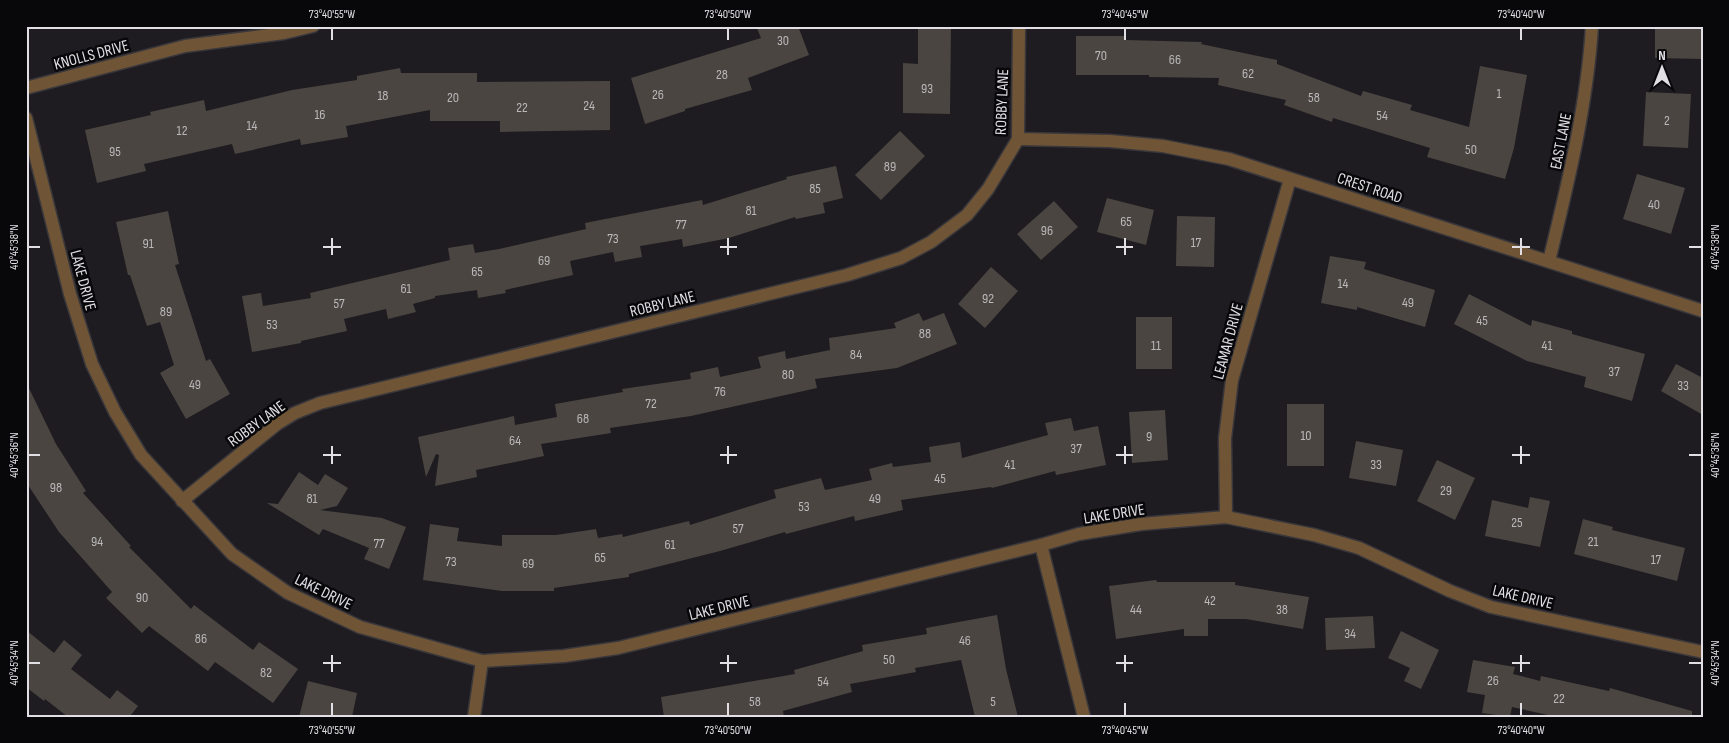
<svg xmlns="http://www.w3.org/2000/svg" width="1729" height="743" font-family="'Sofia Sans Condensed',sans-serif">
  <rect width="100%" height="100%" fill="#1e1c21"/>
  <!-- building -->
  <g fill="#4a4541">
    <path d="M756,26h42l11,29 -61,23 4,12 -67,19v2l-40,13 -14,-46 130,-40z"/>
    <path d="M918,26h33l-1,88 -47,-1v-50l15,1z"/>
    <path d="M1655,26h48v33l-48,-1z"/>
    <path d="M1076,36h50v4l76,2 -1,2 76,16v4l84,32 2,-5 49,14 -2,5 59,17 11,-61 47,9 -13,73 -9,31 -78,-22 3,-9 -97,-30 -1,4 -48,-17 2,-5 -68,-15 1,-7 -70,-1v-2h-73z"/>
    <path d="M400,68l1,5h76v9l133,-1v49l-110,2v-11h-70v-11l-84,16 2,11 -47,8 -1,-6 -65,15 -3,-10 -88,20 2,7 -49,12 -12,-53 66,-15 -1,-3 54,-12 2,11 86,-21 65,-10v-4z"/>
    <path d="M1646,92l45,2 -3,54 -45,-2z"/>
    <path d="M900,131l25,25 -44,44 -26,-25z"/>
    <path d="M836,166l7,32 -20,5 2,10 -29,6 -1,-2 -66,21 -46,9 -1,-8 -42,7 2,11 -27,5 -2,-10 -43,9 3,14 -68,15 1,3 -28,5 -1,-8 -42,6v2l-22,6 3,8 -28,7 -2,-10 -42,10 3,12 -46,10v2l-49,9 -10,-56 19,-3 2,13 48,-8 -1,-5 140,-33 -2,-12 25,-4 2,9 24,-4 87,-20 -1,-6 117,-23 1,5 84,-26 -1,-2z"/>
    <path d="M1637,174l48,14 -14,46 -48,-15z"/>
    <path d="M1107,198l47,12 -8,35 -49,-13z"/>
    <path d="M1054,201l24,26 -37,33 -24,-26z"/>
    <path d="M168,211l11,53 -4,1 31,96 4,-2 20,35 -44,25 -26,-46 14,-8 -14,-43 -13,4 -17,-51h-2l-12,-53z"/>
    <path d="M1177,216l38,1 -1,50 -38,-1z"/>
    <path d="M1330,256l36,6 -2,7 71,21 -10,37 -68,-20v3l-36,-7z"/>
    <path d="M991,267l27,24 -33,37 -27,-24z"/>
    <path d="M1469,294l62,32 1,-6 40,11v3l73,20 -13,47 -48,-14 2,-10 -59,-16 -73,-37z"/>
    <path d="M919,313l4,8 21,-8 13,31 -60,24 -82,11 2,9 -126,28 -81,12 1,5 -70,11 3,12 -68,14 1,7 -42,9 4,-31 -3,-1 -10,23 -8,-40 96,-21 1,9 42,-8 -2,-13 68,-12 -1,-3 69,-10 -1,-6 28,-6 2,10 41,-9 -3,-11 27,-6 1,8 44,-9 -1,-12 67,-10 -2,-5z"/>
    <rect x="1136" y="317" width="36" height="52"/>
    <path d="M1676,364l27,14v37l-42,-24z"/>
    <path d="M26,382l30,62 30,47 -3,2 48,53 -2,1 62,62 3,-4 59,45 6,-8 39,27 -25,34 -58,-41 -7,9 -59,-45 -7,7 -36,-35 6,-6 -53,-60 -33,-50z"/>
    <rect x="1287" y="404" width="37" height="62"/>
    <path d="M1165,410l3,50 -36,3 -3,-51z"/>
    <path d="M1071,418l3,13 24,-5 8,39 -50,10 -1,-4 -63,17 -1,-1 -90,13 2,10 -48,11 -1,-5 -68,18 -1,-2 -65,19 -91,23v3l-75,11v3h-52l-79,-11 7,-56 29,4 -2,13 45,5v-11h54l40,-6 2,9 24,-4 1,3 66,-16 1,4 86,-27 -2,-8 47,-12 4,12 47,-10 -3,-11 23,-6 1,4 38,-5 -2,-15 31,-5 2,16 86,-23 -3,-12z"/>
    <path d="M1356,441l47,9 -7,36 -47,-8z"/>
    <path d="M1437,460l38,18 -20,42 -38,-19z"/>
    <path d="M299,472l19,13 7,-11 23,14 -11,18 -17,4 62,8 24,9 -17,42 -25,-10 5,-11 -46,-19 -4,6 -52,-32 11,1z"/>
    <path d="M1530,497l20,4 -10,46 -55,-11 7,-36 36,8z"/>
    <path d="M1583,519l30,8 -1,3 73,18 -8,33 -103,-27z"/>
    <path d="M1156,580l1,2h78v3l74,12 -6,32 -57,-10h-38v17h-24v-7l-68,10 -7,-53z"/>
    <path d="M997,615l9,54 12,48h-43l-14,-57 -46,8 1,4 -66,12 2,8 -69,19 1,6h-120l-3,-20 134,-23 -1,-4 69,-19 -1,-6 65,-11 -1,-6z"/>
    <path d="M1373,616l2,32 -49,2 -1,-32z"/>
    <path d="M26,630l28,23 10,-13 18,15 -11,14 39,30 7,-9 21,16 -7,9 3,2h-66l-23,-18 -1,2 -18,-14z"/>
    <path d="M1401,631l38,19 -18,39 -17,-8 6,-13 -22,-10z"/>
    <path d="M1473,660l42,7 -2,7 27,7 1,-5 68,15 1,-3 82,23v6h-135l-45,-10 -2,10 -28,-4 3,-18 -18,-3z"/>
    <path d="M308,681l49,12 -5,24h-53z"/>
  </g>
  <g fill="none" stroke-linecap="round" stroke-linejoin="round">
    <!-- minor casing -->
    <g stroke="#39373c" stroke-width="15">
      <g id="minor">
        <path d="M26,88l159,-42 99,-13 29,-7"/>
        <path d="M26,118l44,176 22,70 23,48 26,43 91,99 56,39 72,34 122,34 82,-5 54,-8 423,-103 38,-11 62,-10 85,-7 88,18 45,13 91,43 41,16 212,45"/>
        <path d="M1018,139l92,2 53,5 66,13 474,152"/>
        <path d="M1549,261c19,-78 38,-155 43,-235"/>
        <path d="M182,501l95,-77 18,-11 25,-10 527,-128 54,-17 30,-16 36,-27 21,-26 30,-50 1,-113"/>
        <path d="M1226,517l-1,-79 7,-58 58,-201"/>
        <path d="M1041,545l43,172"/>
        <path d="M474,717l8,-56"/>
      </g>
    </g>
    <!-- minor -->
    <use href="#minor" stroke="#6f5535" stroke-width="12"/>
  </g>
  <!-- ticks -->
  <path fill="none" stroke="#e1dfe3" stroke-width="2" d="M332,28v12M728,28v12M1125,28v12M1521,28v12M332,238v17M728,238v17M1125,238v17M1521,238v17M28,247h12M323,247h18M720,247h17M1116,247h17M1512,247h18M1689,247h13M332,446v18M728,446v18M1125,446v18M1521,446v18M28,455h12M323,455h18M720,455h17M1116,455h17M1512,455h18M1689,455h13M332,655v17M728,655v17M1125,655v17M1521,655v17M28,663h12M323,663h18M720,663h17M1116,663h17M1512,663h18M1689,663h13M332,703v13M728,703v13M1125,703v13M1521,703v13"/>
  <g text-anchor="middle" stroke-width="5" stroke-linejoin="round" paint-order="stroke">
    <!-- number labels -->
    <g font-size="14" fill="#bbb8ba">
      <text x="783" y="45">30</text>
      <text x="1101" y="60">70</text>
      <text x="1175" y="64">66</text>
      <text x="1248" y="78">62</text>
      <text x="722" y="79">28</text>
      <text x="927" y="93">93</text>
      <text x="1499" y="98">1</text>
      <text x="658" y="99">26</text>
      <text x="383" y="100">18</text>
      <text x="453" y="102">20</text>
      <text x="1314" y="102">58</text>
      <text x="589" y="110">24</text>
      <text x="522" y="112">22</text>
      <text x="320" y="119">16</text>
      <text x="1382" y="120">54</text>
      <text x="1667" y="125">2</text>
      <text x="252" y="130">14</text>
      <text x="182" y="135">12</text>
      <text x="1471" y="154">50</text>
      <text x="115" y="156">95</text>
      <text x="890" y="171">89</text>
      <text x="815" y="193">85</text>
      <text x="1654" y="209">40</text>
      <text x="751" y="215">81</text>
      <text x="1126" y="226">65</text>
      <text x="681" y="229">77</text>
      <text x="1047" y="235">96</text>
      <text x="613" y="243">73</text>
      <text x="1196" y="247">17</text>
      <text x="148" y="248">91</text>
      <text x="544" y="265">69</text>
      <text x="477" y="276">65</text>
      <text x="1343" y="288">14</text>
      <text x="406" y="293">61</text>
      <text x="988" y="303">92</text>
      <text x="1408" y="307">49</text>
      <text x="339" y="308">57</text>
      <text x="166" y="316">89</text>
      <text x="1482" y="325">45</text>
      <text x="272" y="329">53</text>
      <text x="925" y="338">88</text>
      <text x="1156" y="350">11</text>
      <text x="1547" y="350">41</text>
      <text x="856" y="359">84</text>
      <text x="1614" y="376">37</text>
      <text x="788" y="379">80</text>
      <text x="195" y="389">49</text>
      <text x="1683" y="390">33</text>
      <text x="720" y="396">76</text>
      <text x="651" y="408">72</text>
      <text x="583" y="423">68</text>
      <text x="1306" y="440">10</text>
      <text x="1149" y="441">9</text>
      <text x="515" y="445">64</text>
      <text x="1076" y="453">37</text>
      <text x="1010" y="469">41</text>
      <text x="1376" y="469">33</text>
      <text x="940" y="483">45</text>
      <text x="56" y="492">98</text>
      <text x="1446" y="495">29</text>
      <text x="312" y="503">81</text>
      <text x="875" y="503">49</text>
      <text x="804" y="511">53</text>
      <text x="1517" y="527">25</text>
      <text x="738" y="533">57</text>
      <text x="97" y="546">94</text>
      <text x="1593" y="546">21</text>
      <text x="379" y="548">77</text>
      <text x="670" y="549">61</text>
      <text x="600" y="562">65</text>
      <text x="1656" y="564">17</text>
      <text x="451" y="566">73</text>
      <text x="528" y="568">69</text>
      <text x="142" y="602">90</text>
      <text x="1210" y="605">42</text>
      <text x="1136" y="614">44</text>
      <text x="1282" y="614">38</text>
      <text x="1350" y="638">34</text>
      <text x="201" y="643">86</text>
      <text x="965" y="645">46</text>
      <text x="889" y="664">50</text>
      <text x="266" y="677">82</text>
      <text x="1493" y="685">26</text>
      <text x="823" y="686">54</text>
      <text x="1559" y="703">22</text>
      <text x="755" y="706">58</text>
      <text x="993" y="706">5</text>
    </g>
    <!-- street labels -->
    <g font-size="16" fill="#e1dfe3" stroke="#080709">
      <text transform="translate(91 54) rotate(-15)" y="6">KNOLLS DRIVE</text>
      <text transform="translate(1001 102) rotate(-88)" y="6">ROBBY LANE</text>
      <text transform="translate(1560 141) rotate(-79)" y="6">EAST LANE</text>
      <text transform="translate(1370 187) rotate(18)" y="6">CREST ROAD</text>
      <text transform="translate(84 280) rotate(75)" y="6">LAKE DRIVE</text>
      <text transform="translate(662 303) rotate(-14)" y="6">ROBBY LANE</text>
      <text transform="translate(1227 341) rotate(-75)" y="6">LEAMAR DRIVE</text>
      <text transform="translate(256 423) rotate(-36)" y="6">ROBBY LANE</text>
      <text transform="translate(1114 513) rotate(-9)" y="6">LAKE DRIVE</text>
      <text transform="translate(324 591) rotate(26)" y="6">LAKE DRIVE</text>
      <text transform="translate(1523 596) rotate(13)" y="6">LAKE DRIVE</text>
      <text transform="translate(719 607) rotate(-14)" y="6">LAKE DRIVE</text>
    </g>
  </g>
  <!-- border -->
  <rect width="1729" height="743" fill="none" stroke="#080709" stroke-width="55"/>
  <!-- north arrow -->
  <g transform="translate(1662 68)" stroke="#080709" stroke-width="4" paint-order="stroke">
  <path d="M0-4L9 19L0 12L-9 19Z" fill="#e1dfe3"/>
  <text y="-8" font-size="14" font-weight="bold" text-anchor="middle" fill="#e1dfe3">N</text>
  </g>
  <rect x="28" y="28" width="1674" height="688" fill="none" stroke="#e1dfe3" stroke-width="2"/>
  <g font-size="12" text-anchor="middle" fill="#e1dfe3">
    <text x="332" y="18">73°40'55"W</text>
    <text x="728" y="18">73°40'50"W</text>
    <text x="1125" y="18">73°40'45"W</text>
    <text x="1521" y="18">73°40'40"W</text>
    <text transform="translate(14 247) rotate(-90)" y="4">40°45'38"N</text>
    <text transform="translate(1715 247) rotate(-90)" y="4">40°45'38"N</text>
    <text transform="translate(14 455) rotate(-90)" y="4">40°45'36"N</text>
    <text transform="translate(1715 455) rotate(-90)" y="4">40°45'36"N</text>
    <text transform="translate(14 663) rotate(-90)" y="4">40°45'34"N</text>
    <text transform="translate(1715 663) rotate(-90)" y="4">40°45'34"N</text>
    <text x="332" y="734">73°40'55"W</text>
    <text x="728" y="734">73°40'50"W</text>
    <text x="1125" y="734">73°40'45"W</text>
    <text x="1521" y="734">73°40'40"W</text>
  </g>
</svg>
